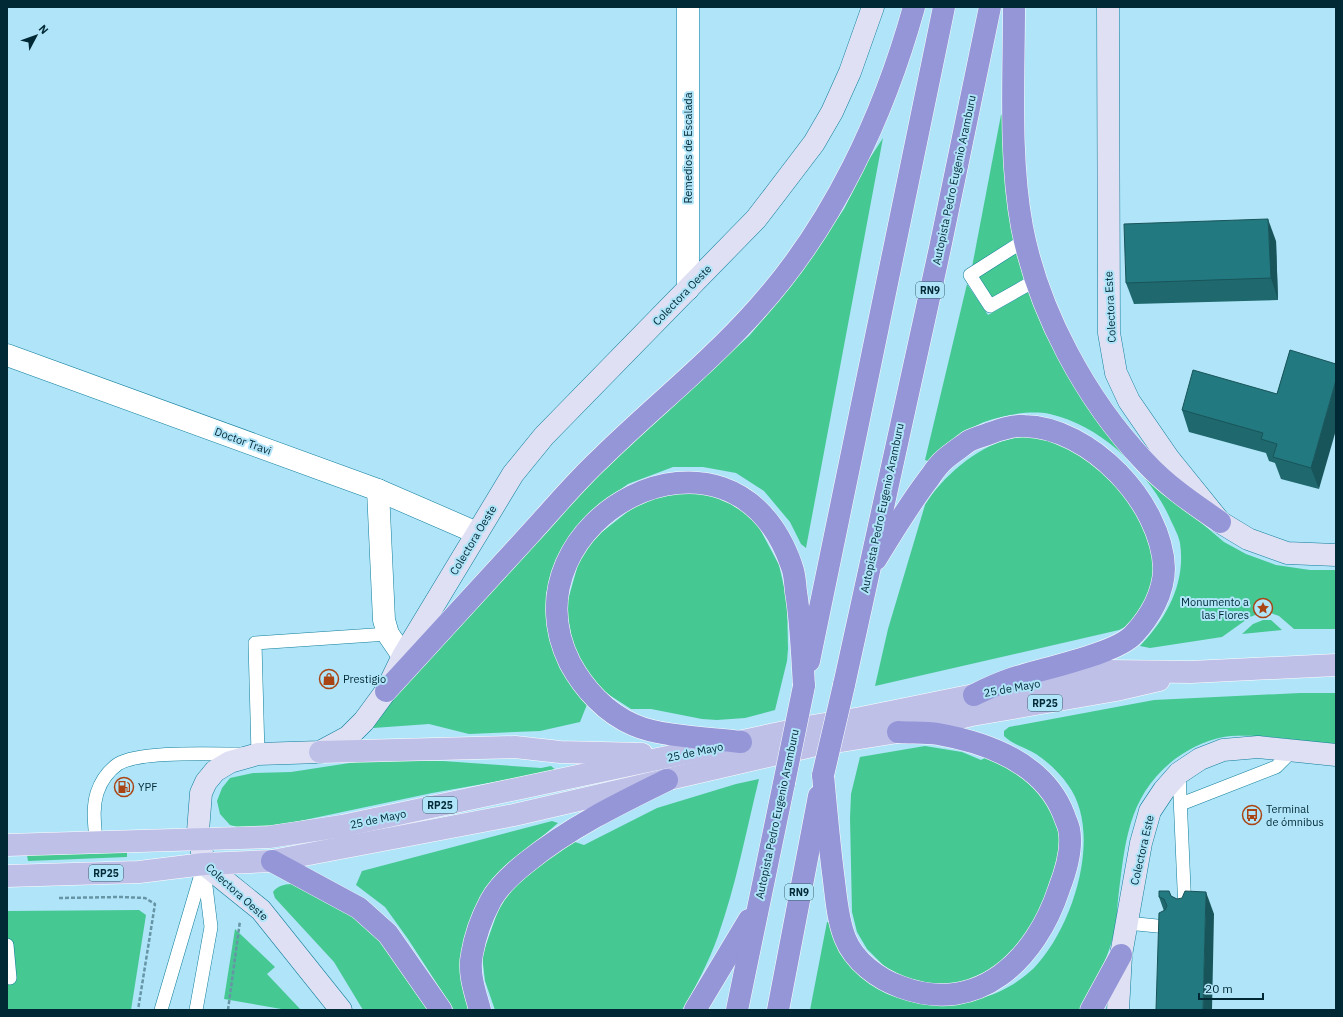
<svg xmlns="http://www.w3.org/2000/svg" width="1343" height="1017" font-family="'IBM Plex Sans',sans-serif">
  <rect width="100%" height="100%" fill="#b0e4f8"/>
  <!-- green -->
  <g fill="#46c893">
    <path d="M1006,113l9,125 -43,29 29,-152z"/>
    <path d="M883,138l-77,410 -5,-4 -11,-22 -26,-31 -28,-18 -33,-6h-30l-45,17 -26,19 -24,23 -23,36 -9,32 2,31 9,30 31,47 -8,20 -40,9 -71,3 -40,-10 -56,4 -3,-5 233,-256 146,-131 37,-44 58,-83 24,-48z"/>
    <path d="M1018,252l10,24 -37,24 -14,-23z"/>
    <path d="M967,284l21,31 44,-25 140,208 52,44 22,12 30,11 34,5h26v59h-42l-15,-13 -14,-5 -15,6 -28,20 -72,11 -10,-2c27,-28 46,-63 40,-103 -1,-6 -5,-14 -8,-20 -20,-48 -69,-97 -122,-109 -20,-4 -47,1 -66,8 -18,7 -38,27 -52,40l-7,-2z"/>
    <path d="M1028,436l23,4 41,19 53,61 11,43 -3,19 -11,26 -13,17 -10,5 -244,56 13,-57 37,-124c16,-27 52,-58 82,-65 7,-2 14,-3 21,-4z"/>
    <path d="M715,491l38,25 26,49 8,35 1,49 -1,12 -12,49 -30,8 -28,2 -15,-1 -51,-10h-20l-31,-20 -13,-15 -13,-24 -8,-43 17,-60 67,-53z"/>
    <path d="M1263,620h8l11,10 -40,4 11,-10z"/>
    <path d="M1300,693h36v52c-34,-4 -71,-11 -105,-9 -20,2 -40,11 -56,23 -48,37 -50,85 -57,141 -1,10 -1,22 -4,33 -6,27 -21,52 -34,77h-270l17,-88h4l35,53c28,6 56,12 83,19 8,2 19,7 27,5 22,-4 42,-16 58,-31 38,-39 70,-134 34,-183 -8,-12 -20,-23 -32,-31 -11,-7 -23,-9 -32,-18v-5l5,-4 145,-27z"/>
    <path d="M925,746l37,6 19,8 8,-4 42,23 29,46 1,32 -6,26 -43,77 -56,26 -47,-5 -25,-15 -17,-17 -10,-17 -5,-20 -2,-94 1,-24 9,-37z"/>
    <path d="M369,760l74,1 98,7 10,-2 6,5 -125,22 -151,32 -33,5 -18,-5 -10,-11 -3,-13 5,-13 8,-10 23,-5 38,-1z"/>
    <path d="M759,779c-13,53 -23,106 -41,157 -9,25 -22,51 -36,74h-187l-10,-29 -3,-25 19,-54 20,-24 48,-38 15,5 73,-37 79,-24z"/>
    <path d="M552,821l6,2 -34,29 -47,60 -2,98h-21l-46,-71 -23,-32 -29,-22 6,-14z"/>
    <path d="M127,852v5l-99,4 -1,-6z"/>
    <path d="M301,884l27,10 54,44 46,72h-65l-29,-48 -59,-64 -2,-6c6,-9 18,-8 28,-8z"/>
    <path d="M139,910l7,5 -15,95h-124v-99z"/>
    <path d="M235,929l40,38 -8,7 34,36h-14l-63,-11z"/>
  </g>
  <g fill="none" stroke-linecap="round" stroke-linejoin="round">
    <!-- lane casing -->
    <g stroke="#0d7e9b" stroke-width="14">
      <g id="lane">
        <path d="M1025,240l-55,35 20,31 46,-26"/>
        <path d="M1179,773l6,138"/>
        <path d="M1181,804l95,-37 16,-16"/>
        <path d="M96,842c-1,-16 -4,-33 1,-49 4,-12 11,-22 21,-29 25,-15 108,-9 140,-10l-3,-111 133,-9"/>
        <path d="M1127,923l40,4"/>
        <path d="M7,945l3,33"/>
        <path d="M161,1010l43,-146"/>
        <path d="M196,1010l15,-83 -7,-57"/>
      </g>
    </g>
    <!-- street casing -->
    <g stroke="#0d7e9b" stroke-width="23">
      <g id="street">
        <path d="M688,7v282"/>
        <path d="M7,355l371,135 99,43"/>
        <path d="M378,490l6,130 4,14 15,22"/>
      </g>
    </g>
    <!-- secondary casing -->
    <g stroke="#0d7e9b" stroke-width="23">
      <g id="secondary">
        <path d="M1108,7l1,326 7,40 13,28 40,58 51,63 28,17 39,14 49,2"/>
        <path d="M341,1010l-80,-100 -57,-46 -6,-33 3,-38 5,-11 9,-11 15,-9 28,-8 62,-2 28,-15 16,-16 22,-30 17,-35 110,-182 31,-38 212,-217 20,-26 38,-50 18,-31 18,-40 23,-65"/>
        <path d="M1118,1010l3,-55 20,-112 9,-32 14,-21 15,-17 21,-14 23,-9 35,-3 78,8"/>
      </g>
    </g>
    <!-- primary casing -->
    <g stroke="#fff" stroke-width="23">
      <g id="primary">
        <path d="M320,752l195,-5 45,5 82,2"/>
        <path d="M7,845l262,-8 73,-11 471,-100 48,-8 113,-23 135,-24 82,1 145,-7"/>
        <path d="M7,876l132,-4 65,-8 68,-3 242,-46 302,-70 82,-13 74,-17 144,-25 43,-10"/>
      </g>
    </g>
    <!-- highway casing -->
    <g stroke="#fff" stroke-width="23">
      <g id="highway">
        <path d="M1014,7c0,71 -5,150 8,220 16,84 64,173 123,235 22,24 49,42 75,60"/>
        <path d="M876,559c17,-28 34,-56 54,-82 4,-6 9,-13 15,-18 7,-6 16,-12 24,-18 6,-3 13,-5 19,-7 11,-4 24,-9 36,-8 66,1 138,77 140,142 0,25 -14,49 -30,66 -17,20 -94,35 -123,45 -12,4 -25,10 -37,16"/>
        <path d="M809,661l135,-654"/>
        <path d="M844,685l96,-437 50,-241"/>
        <path d="M386,691c48,-52 95,-104 143,-156 24,-26 46,-53 72,-77 51,-50 108,-95 156,-149 76,-84 127,-194 157,-302"/>
        <path d="M741,742c-31,-4 -80,-5 -107,-17 -28,-12 -50,-36 -64,-62 -71,-142 163,-271 222,-96 3,8 3,17 4,25 5,31 6,62 8,94"/>
        <path d="M823,775c3,33 6,66 10,98 3,22 4,45 12,65 9,23 33,41 56,49 78,29 135,-28 158,-98 7,-18 14,-41 10,-60 -1,-5 -4,-10 -5,-14 -20,-52 -75,-72 -126,-81 -13,-2 -27,-1 -40,-2"/>
        <path d="M272,861l87,47 29,26 53,76"/>
        <path d="M480,1010c-5,-18 -12,-37 -8,-56 3,-17 10,-37 18,-52 8,-16 23,-29 37,-40 42,-34 91,-58 140,-82"/>
        <path d="M695,1010l54,-90"/>
        <path d="M737,1010l47,-227"/>
        <path d="M778,1010l41,-214"/>
        <path d="M1091,1010l30,-55"/>
      </g>
    </g>
    <!-- path -->
    <g stroke="#6695a6" stroke-width="2.5" stroke-dasharray="4 2" stroke-linecap="butt">
      <path d="M59,898l61,-1 25,1 10,6 -17,106"/>
      <path d="M228,1010l12,-89"/>
    </g>
    <!-- lane -->
    <use href="#lane" stroke="#fff" stroke-width="13"/>
    <!-- street -->
    <use href="#street" stroke="#fff" stroke-width="22"/>
    <!-- secondary -->
    <use href="#secondary" stroke="#dfe0f3" stroke-width="22"/>
    <!-- primary -->
    <use href="#primary" stroke="#bfc0e8" stroke-width="22"/>
    <!-- highway -->
    <use href="#highway" stroke="#9496d8" stroke-width="22"/>
    <!-- highway-bridge casing -->
    <g stroke="#fff" stroke-width="23" stroke-linecap="butt">
      <g id="highway-bridge">
        <path d="M823,775l21,-90"/>
        <path d="M784,783l20,-97"/>
      </g>
    </g>
    <!-- highway-bridge -->
    <use href="#highway-bridge" stroke="#9496d8" stroke-width="22"/>
  </g>
  <!-- wall -->
  <g fill="#1e686e">
    <path d="M1276,241l2,59 -144,4 -8,-21z"/>
    <path d="M1290,350l29,139 -38,-10 -6,-16 -6,-2 -3,-8 -77,-21 -7,-22 95,-16z"/>
    <path d="M1169,891l2,5 6,3 37,15 -50,-3 -5,-14z"/>
  </g>
  <!-- shaded-wall -->
  <g fill="#18555a">
    <path d="M1268,219l8,22 2,59 -7,-22z"/>
    <path d="M1336,380v50l-17,59 -8,-21z"/>
    <path d="M1206,892l8,22 -2,96h-9z"/>
  </g>
  <!-- building -->
  <g fill="#237980" stroke="#18555a">
    <path d="M1268,219l3,59 -145,5 -2,-59z"/>
    <path d="M1290,350l46,14v16l-25,88 -38,-11 4,-13 -16,-5 2,-6 -81,-23 11,-40 84,24z"/>
    <path d="M1159,891h10l2,5 6,3 5,-1 3,-7 21,1 -3,118h-47l3,-97 6,-3 2,-4 -3,-7 -5,-2z"/>
  </g>
  <!-- icons -->
  <defs>
    <g id="sight-ring" transform="scale(1)"><circle r="9.5" fill="#b0e4f8" stroke="#a94514" stroke-width="1.5"/><path d="M0-6L1.8-2.2L6-1.7L2.9 1.2L3.7 5.4L0 3.3L-3.7 5.4L-2.9 1.2L-6-1.7L-1.8-2.2Z" fill="#a94514"/></g>
    <g id="shop-ring" transform="scale(1)"><circle r="9.5" fill="#b0e4f8" stroke="#a94514" stroke-width="1.5"/><path d="M-5-2.5h2.3a2.7 3.5 0 0 1 5.4 0H5L5.5 6h-11ZM-1.5-2.5h3a1.5 2.3 0 0 0-3 0Z" fill="#a94514"/></g>
    <g id="fuel-ring" transform="scale(1)"><circle r="9.5" fill="#b0e4f8" stroke="#a94514" stroke-width="1.5"/><path d="M-5.5-6h7V0h2V4h1.3V-2.5L3-4.5l.8-.8L6-3V5H2.5V1h-1V6h-7ZM-4.2-4.7v3.2H.2V-4.7Z" fill="#a94514"/></g>
    <g id="bus-ring" transform="scale(1)"><circle r="9.5" fill="#b0e4f8" stroke="#a94514" stroke-width="1.5"/><path d="M-5-6H5V4H4V6H2V4H-2V6H-4V4H-5ZM-3.5-4V0h7V-4ZM-3.5 1.2v1.5H-2V1.2ZM2 1.2v1.5H3.5V1.2Z" fill="#a94514"/></g>
  </defs>
  <g fill-rule="evenodd">
    <use href="#sight-ring" x="1263" y="608"/>
    <use href="#shop-ring" x="329" y="679"/>
    <use href="#fuel-ring" x="124" y="787"/>
    <use href="#bus-ring" x="1252" y="815"/>
  </g>
  <g text-anchor="middle" stroke-width="4" stroke-linejoin="round" paint-order="stroke">
    <!-- shield labels -->
    <g fill="#b0e4f8" stroke="#356170" stroke-width="1">
      <rect x="916" y="282" width="28" height="16" rx="3"/>
      <rect x="1028" y="695" width="34" height="16" rx="3"/>
      <rect x="423" y="797" width="34" height="16" rx="3"/>
      <rect x="89" y="865" width="34" height="16" rx="3"/>
      <rect x="785" y="884" width="28" height="16" rx="3"/>
    </g>
    <g font-size="10" font-weight="bold" fill="#002935">
      <text x="930" y="294">RN9</text>
      <text x="1045" y="707">RP25</text>
      <text x="440" y="809">RP25</text>
      <text x="106" y="877">RP25</text>
      <text x="799" y="896">RN9</text>
    </g>
    <!-- street labels -->
    <g font-size="11" fill="#002935" stroke="#b0e4f8">
      <text transform="translate(688 148) rotate(-90)" y="4">Remedios de Escalada</text>
      <text transform="translate(954 180) rotate(-78)" y="4">Autopista Pedro Eugenio Aramburu</text>
      <text transform="translate(682 295) rotate(-46)" y="4">Colectora Oeste</text>
      <text transform="translate(1110 307) rotate(-93)" y="4">Colectora Este</text>
      <text transform="translate(243 441) rotate(20)" y="4">Doctor Travi</text>
      <text transform="translate(882 508) rotate(-78)" y="4">Autopista Pedro Eugenio Aramburu</text>
      <text transform="translate(473 540) rotate(-59)" y="4">Colectora Oeste</text>
      <text transform="translate(1012 688) rotate(-10)" y="4">25 de Mayo</text>
      <text transform="translate(695 752) rotate(-12)" y="4">25 de Mayo</text>
      <text transform="translate(777 814) rotate(-78)" y="4">Autopista Pedro Eugenio Aramburu</text>
      <text transform="translate(378 819) rotate(-12)" y="4">25 de Mayo</text>
      <text transform="translate(1142 850) rotate(-77)" y="4">Colectora Este</text>
      <text transform="translate(237 892) rotate(42)" y="4">Colectora Oeste</text>
    </g>
    <!-- poi labels -->
    <g font-size="11" fill="#002935" stroke="#b0e4f8" text-anchor="start">
      <text x="1249" y="606" text-anchor="end">Monumento a<tspan x="1249" dy="13">las Flores</tspan></text>
      <text x="343" y="683">Prestigio</text>
      <text x="138" y="791">YPF</text>
      <text x="1266" y="813">Terminal<tspan x="1266" dy="13">de ómnibus</tspan></text>
    </g>
  </g>
  <!-- border -->
  <rect width="1343" height="1017" fill="none" stroke="#002935" stroke-width="16"/>
  <!-- north arrow -->
  <g transform="translate(36 36) rotate(49)" stroke="#b0e4f8" stroke-width="3" paint-order="stroke">
  <path d="M0-3L7 15L0 10L-7 15Z" fill="#002935"/>
  <text y="-6" font-size="11" font-weight="bold" text-anchor="middle" fill="#002935">N</text>
  </g>
  <!-- scale -->
  <path d="M1199 993v6h64v-6" fill="none" stroke="#002935" stroke-width="2"/>
  <text x="1205" y="993" font-size="12" fill="#002935" stroke="#b0e4f8" stroke-width="3" paint-order="stroke">20 m</text>
</svg>
